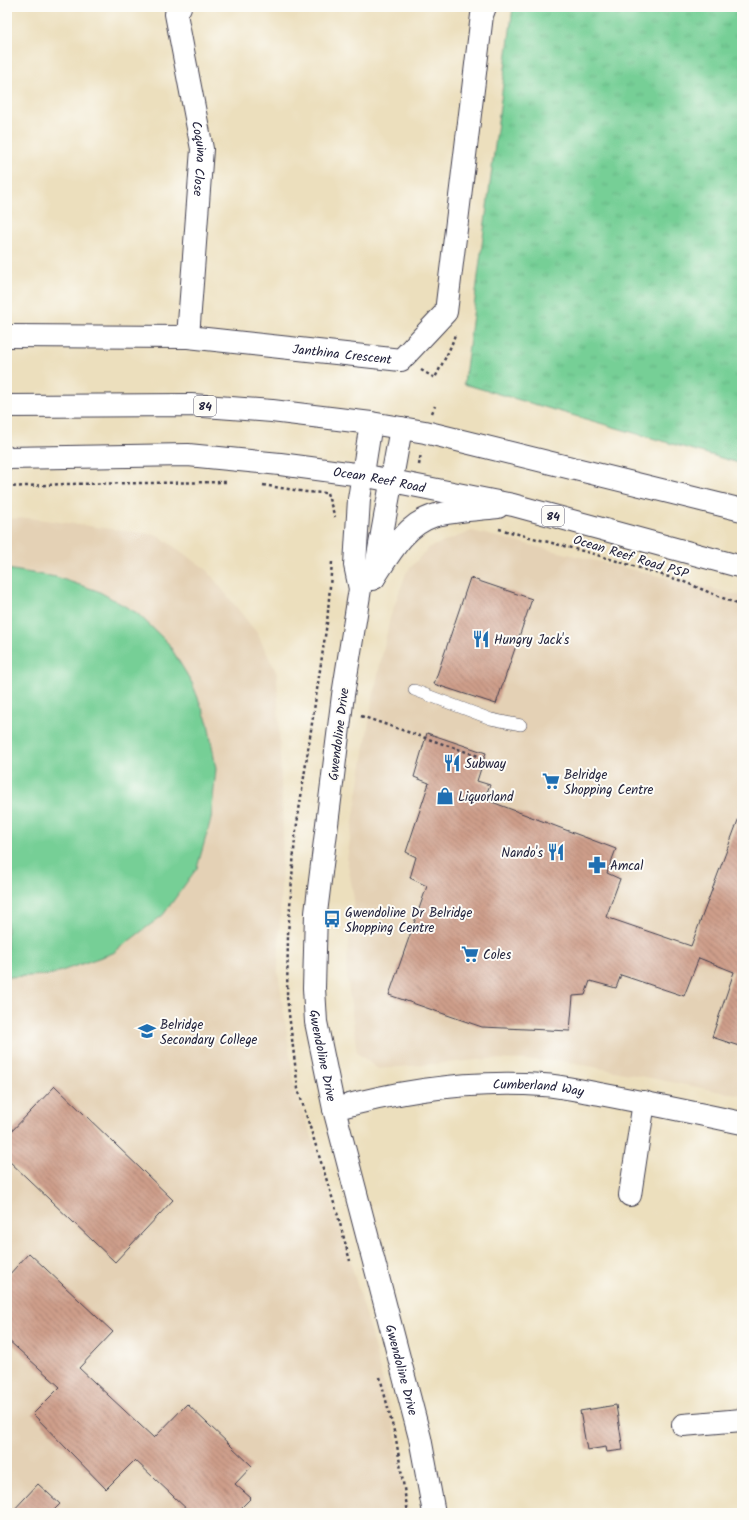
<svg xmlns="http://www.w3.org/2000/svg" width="749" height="1520" font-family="Kalam,sans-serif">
  <defs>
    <pattern id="grass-tufts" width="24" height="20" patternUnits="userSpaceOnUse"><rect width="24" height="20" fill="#76cf96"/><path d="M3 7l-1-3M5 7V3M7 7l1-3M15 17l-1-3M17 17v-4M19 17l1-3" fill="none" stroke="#66b182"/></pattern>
    <pattern id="building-back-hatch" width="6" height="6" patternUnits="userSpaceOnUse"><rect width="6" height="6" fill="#ce9e8a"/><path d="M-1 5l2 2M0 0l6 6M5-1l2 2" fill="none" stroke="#a78072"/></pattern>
  </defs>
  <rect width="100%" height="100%" fill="#fdfcf7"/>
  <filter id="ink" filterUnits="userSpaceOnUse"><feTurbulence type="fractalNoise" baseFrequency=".025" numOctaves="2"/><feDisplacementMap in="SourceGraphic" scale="8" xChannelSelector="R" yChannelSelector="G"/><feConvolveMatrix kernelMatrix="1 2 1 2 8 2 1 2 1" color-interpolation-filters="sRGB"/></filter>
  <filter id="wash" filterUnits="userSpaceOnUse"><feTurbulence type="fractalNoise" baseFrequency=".012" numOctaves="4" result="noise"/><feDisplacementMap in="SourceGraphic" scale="16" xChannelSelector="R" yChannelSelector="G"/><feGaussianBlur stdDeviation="0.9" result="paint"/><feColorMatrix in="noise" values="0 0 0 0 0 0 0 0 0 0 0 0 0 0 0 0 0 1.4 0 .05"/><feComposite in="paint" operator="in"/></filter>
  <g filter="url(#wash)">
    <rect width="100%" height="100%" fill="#ecdfbd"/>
    <!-- built -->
    <g fill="#e4d1b5">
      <path d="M29,518l128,17 49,34 51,64 20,41 6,160 -5,138 17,118 24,66 48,162 33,133 8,62h-401v-994z"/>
      <path d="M472,531l270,65v500l-179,-35 -75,-2 -110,10 -21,-16 -11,-86 8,-68 -7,-40 25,-157 18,-84 16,-45 22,-25z"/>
    </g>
    <!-- grass -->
    <path fill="url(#grass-tufts)" stroke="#4c7868" d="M513,7h229v457l-278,-80z"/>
    <!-- pitch -->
    <path fill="#76cf96" stroke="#4c7868" d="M7,569l49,8 42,14 39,22 31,30 24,40 16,40 8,46 -5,50 -14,49 -34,47 -50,38 -63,22 -43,2z"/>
    <g id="blocks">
      <!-- building -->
      <g fill="url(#building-back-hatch)">
        <path d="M470,578l62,21 -36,105 -62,-20z"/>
        <path d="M427,733l59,20 -9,28 13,4 -6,14 132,50 -9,24 13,6 -14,38 85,29 49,-131h2v232l-30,-10 22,-65 -35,-14 -15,38 -63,-21 -5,13 -26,-7 -5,14 -12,1 -3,35 -88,-4 -93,-32 38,-109 -17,-8 6,-21 -10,-5 23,-69 -15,-6z"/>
        <path d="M55,1086l118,114 -58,62 -108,-103v-23z"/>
        <path d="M29,1253l84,79 -34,36 75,70 33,-34 65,62 -17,18 16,14 -15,15h-45l-56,-53 -29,29 -73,-75 27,-27 -53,-48v-62z"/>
        <path d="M616,1405l7,45 -16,2 -1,-5 -19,3 -7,-39z"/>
        <path d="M38,1484l22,20 -9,9h-40z"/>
      </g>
    </g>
  </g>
  <g filter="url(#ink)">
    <use href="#blocks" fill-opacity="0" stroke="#403e4e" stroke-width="1"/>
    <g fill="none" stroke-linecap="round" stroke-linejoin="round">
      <!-- service casing -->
      <g stroke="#403e4e" stroke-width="12">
        <path id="service" d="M414,690l77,29 30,6"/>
      </g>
      <!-- minor casing -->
      <g stroke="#403e4e" stroke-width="24">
        <g id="minor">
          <path id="s1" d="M180,7l-4,7 26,135 -14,188"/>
          <path id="s2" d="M7,336l181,1 213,23 45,-48 36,-297 3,-8"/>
          <path id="s3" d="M334,1109c68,-19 138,-29 209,-24 19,1 38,6 57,9 47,9 95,19 142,29"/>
          <path d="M630,1195l14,-93"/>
          <path d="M683,1425l59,-5"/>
        </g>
      </g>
      <!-- tertiary casing -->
      <g stroke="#403e4e" stroke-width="24">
        <g id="tertiary">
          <path id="s4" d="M371,423l-12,76 -4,66 5,24 -17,106 -27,218 -2,75 2,34 18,87 86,329 14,75"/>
          <path d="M372,579l2,-1 27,-150"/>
        </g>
      </g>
      <!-- primary casing -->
      <g stroke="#403e4e" stroke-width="24">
        <g id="primary">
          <path d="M7,406l184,-1 81,6 99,12 54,9 317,78"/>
          <path id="s5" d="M7,458l181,-3 92,9 82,11 151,30 229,62"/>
          <path d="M374,578c15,-23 31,-53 59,-62 17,-5 47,-7 65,-9"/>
        </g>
      </g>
      <!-- path -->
      <g stroke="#403e4e" stroke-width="2.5" stroke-dasharray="3 3" stroke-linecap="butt">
        <path d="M450,7l13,3"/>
        <path d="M421,370l14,8c7,-15 16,-28 20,-44"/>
        <path d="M432,413l3,-7"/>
        <path d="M419,465l2,-12"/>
        <path d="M263,485l43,7 19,1"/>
        <path d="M7,487l58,-3 163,-2"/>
        <path d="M327,493l8,24"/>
        <path d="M499,529l95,25 88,27 60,25"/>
        <path d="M332,562l-5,61 -32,214 -7,97 -1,63 11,92 40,127 12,45"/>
        <path d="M361,716l123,42"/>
        <path d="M380,1377l16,62 12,74"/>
      </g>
      <!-- service -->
      <use href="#service" stroke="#fff" stroke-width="11"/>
      <!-- minor -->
      <use href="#minor" stroke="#fff" stroke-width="22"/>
      <!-- tertiary -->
      <use href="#tertiary" stroke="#fff" stroke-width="22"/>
      <!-- primary -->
      <use href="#primary" stroke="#fff" stroke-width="22"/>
    </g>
  </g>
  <!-- icons -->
  <defs>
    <g id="restaurant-bare" transform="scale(1.38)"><path d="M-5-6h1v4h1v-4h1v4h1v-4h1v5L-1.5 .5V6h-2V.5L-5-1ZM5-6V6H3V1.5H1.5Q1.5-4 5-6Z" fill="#1f6fb2" stroke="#fdfcf7" stroke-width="2.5" paint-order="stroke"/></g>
    <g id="supermarket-bare" transform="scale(1.38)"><path d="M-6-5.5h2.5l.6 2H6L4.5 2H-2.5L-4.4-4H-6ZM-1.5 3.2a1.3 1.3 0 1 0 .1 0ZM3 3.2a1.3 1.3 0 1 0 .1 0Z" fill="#1f6fb2" stroke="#fdfcf7" stroke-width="2.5" paint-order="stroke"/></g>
    <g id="shop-bare" transform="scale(1.38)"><path d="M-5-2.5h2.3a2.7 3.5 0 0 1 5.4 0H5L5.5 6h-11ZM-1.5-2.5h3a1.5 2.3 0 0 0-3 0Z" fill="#1f6fb2" stroke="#fdfcf7" stroke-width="2.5" paint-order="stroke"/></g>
    <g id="pharmacy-bare" transform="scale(1.38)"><path d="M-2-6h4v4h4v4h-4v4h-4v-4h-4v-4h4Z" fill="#1f6fb2" stroke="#fdfcf7" stroke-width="2.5" paint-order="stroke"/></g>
    <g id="bus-bare" transform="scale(1.38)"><path d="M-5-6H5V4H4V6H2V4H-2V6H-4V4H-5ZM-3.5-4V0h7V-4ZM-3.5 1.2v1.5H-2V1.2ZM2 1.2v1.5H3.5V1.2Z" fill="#1f6fb2" stroke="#fdfcf7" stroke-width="2.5" paint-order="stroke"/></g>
    <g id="school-bare" transform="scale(1.38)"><path d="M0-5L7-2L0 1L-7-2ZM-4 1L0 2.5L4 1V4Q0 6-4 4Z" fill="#1f6fb2" stroke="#fdfcf7" stroke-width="2.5" paint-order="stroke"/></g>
  </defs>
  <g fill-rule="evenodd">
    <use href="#restaurant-bare" x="481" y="639"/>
    <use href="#restaurant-bare" x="452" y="763"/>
    <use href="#supermarket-bare" x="551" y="781"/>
    <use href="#shop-bare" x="445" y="796"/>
    <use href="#restaurant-bare" x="556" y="852"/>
    <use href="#pharmacy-bare" x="597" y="865"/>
    <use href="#bus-bare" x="332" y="919"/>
    <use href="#supermarket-bare" x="470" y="954"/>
    <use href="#school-bare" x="147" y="1031"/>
  </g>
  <g text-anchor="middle" stroke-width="4" stroke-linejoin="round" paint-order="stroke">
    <!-- shield labels -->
    <g fill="#fdfcf7" stroke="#646373" stroke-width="1">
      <rect x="194" y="396" width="22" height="20" rx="3"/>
      <rect x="542" y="506" width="22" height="20" rx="3"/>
    </g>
    <g font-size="12" font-weight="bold" fill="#22223b">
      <text x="205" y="410">84</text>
      <text x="553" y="520">84</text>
    </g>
    <!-- street labels -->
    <g font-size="13" fill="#22223b" stroke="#fdfcf7">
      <text dy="5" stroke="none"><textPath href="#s1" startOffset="155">Coquina Close</textPath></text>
      <text dy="5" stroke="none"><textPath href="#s2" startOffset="336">Janthina Crescent</textPath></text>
      <text dy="5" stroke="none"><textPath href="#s5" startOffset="374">Ocean Reef Road</textPath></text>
      <text transform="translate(631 556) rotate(17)" y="5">Ocean Reef Road PSP</text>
      <text transform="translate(338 734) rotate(-83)" y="5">Gwendoline Drive</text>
      <text dy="5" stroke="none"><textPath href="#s4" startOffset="638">Gwendoline Drive</textPath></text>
      <text dy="5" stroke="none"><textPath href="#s3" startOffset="207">Cumberland Way</textPath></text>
      <text dy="5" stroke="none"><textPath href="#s4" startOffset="962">Gwendoline Drive</textPath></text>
    </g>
    <!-- poi labels -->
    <g font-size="13" fill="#22223b" stroke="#fdfcf7" text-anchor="start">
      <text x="494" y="644">Hungry Jack's</text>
      <text x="465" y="768">Subway</text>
      <text x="564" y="779">Belridge<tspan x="564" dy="15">Shopping Centre</tspan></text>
      <text x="458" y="801">Liquorland</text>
      <text x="543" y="857" text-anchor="end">Nando's</text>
      <text x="610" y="870">Amcal</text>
      <text x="345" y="917">Gwendoline Dr Belridge<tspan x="345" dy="15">Shopping Centre</tspan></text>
      <text x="483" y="959">Coles</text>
      <text x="160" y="1029">Belridge<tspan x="160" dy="15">Secondary College</tspan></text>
    </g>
  </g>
  <!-- margin -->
  <rect width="749" height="1520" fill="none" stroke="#fdfcf7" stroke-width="24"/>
</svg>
